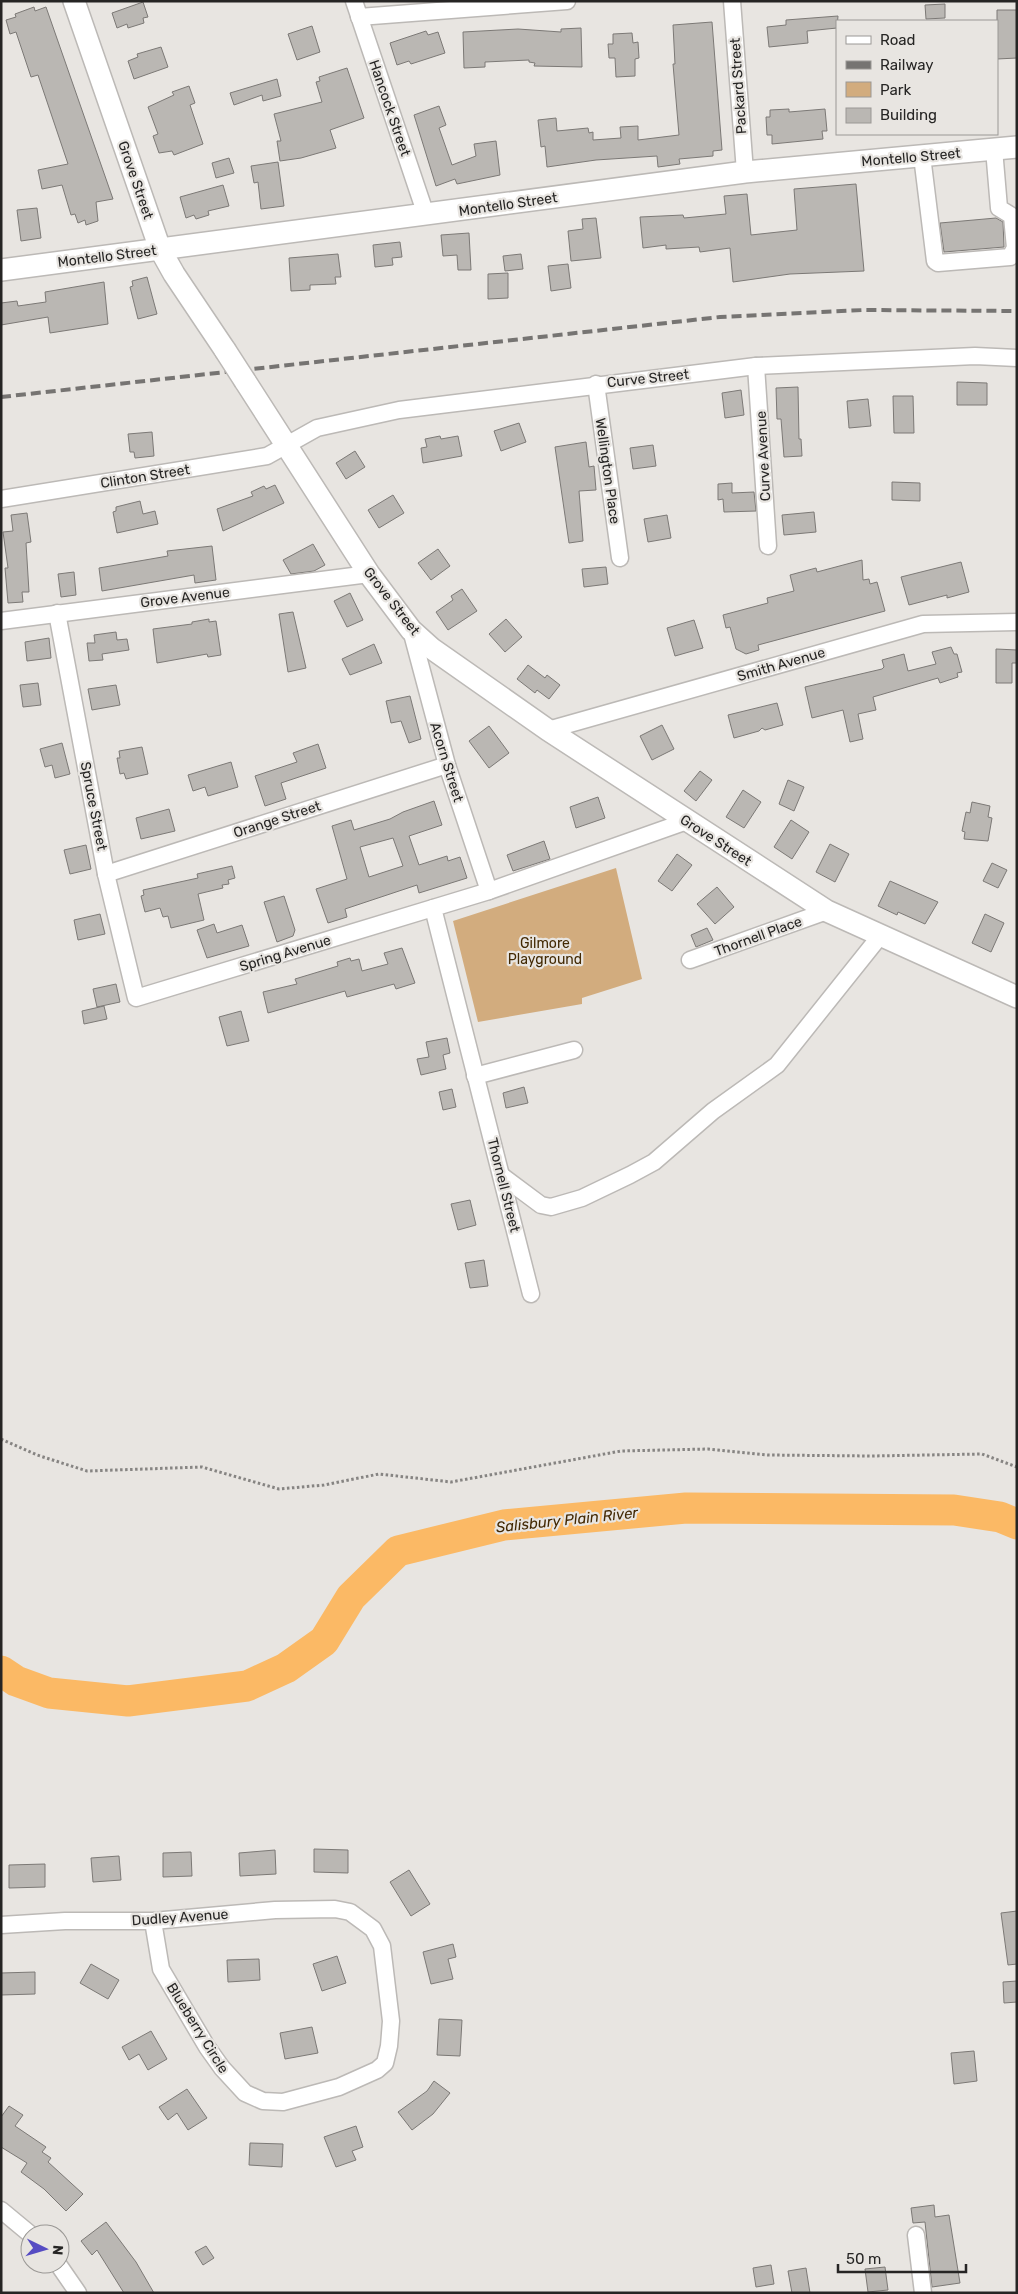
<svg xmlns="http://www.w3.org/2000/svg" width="1018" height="2294" font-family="Rubik,sans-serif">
  <rect width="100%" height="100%" fill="#e8e5e1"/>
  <!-- green -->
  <path fill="#d2ac7e" d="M616,868l26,111 -60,19v6l-104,18 -25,-101z"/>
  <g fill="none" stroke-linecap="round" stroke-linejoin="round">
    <!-- river -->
    <path stroke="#fbb965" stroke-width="31" d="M1,1671l15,10 33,12 79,8 119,-15 39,-18 38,-27 27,-44 47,-46 106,-26 182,-17 268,2 46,7 17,7"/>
  </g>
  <!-- building -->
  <g fill="#bab7b3" stroke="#7c7976" fill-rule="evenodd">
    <path d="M143,2l5,15 -5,1 1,5 -16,5 -1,-4 -10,4 -5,-15z"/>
    <path d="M945,4v14l-19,1 -1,-14z"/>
    <path d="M34,7l1,4 11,-4 67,192 -17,3 2,19 -12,4 -1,-5 -7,3 -3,-9 -4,1 -9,-30 -20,4 -4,-19 30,-6 -30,-89 -7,2 -15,-45 -6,2 -4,-14 10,-3 -1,-3z"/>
    <path d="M997,10h20v48l-20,1z"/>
    <path d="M838,16l-1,12 -30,3 1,12 -39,4 -2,-20 19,-2v-5z"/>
    <path d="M712,22l10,128 -9,1v5l-34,3 1,5 -22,3 -1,-11 -61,4 -49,7 -2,-21 -4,1 -3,-27 18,-2 1,13 31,-3 1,5 4,-1v8l28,-2 -1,-11 18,-1v14l41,-5 -6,-71h2l-2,-39z"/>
    <path d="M312,26l8,26 -23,8 -9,-26z"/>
    <path d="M581,28l1,39 -48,-1 1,-3 -6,-1v-2l-44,2v5l-21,1 -1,-36 55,-3 43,3v-3z"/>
    <path d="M426,31l2,4 10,-3 7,21 -34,11 -2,-3 -12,4 -7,-22z"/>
    <path d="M632,33l1,10 5,-1 1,16 -4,1v17l-19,1 -1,-19h-6l-1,-14h5v-10z"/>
    <path d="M161,47l7,20 -34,12 -6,-18 10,-4 -1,-3z"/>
    <path d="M347,68l17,50 -34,12 6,18 -35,10 -21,3 -3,-20h4l-7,-27 48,-12 -6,-20 4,-1 -1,-4z"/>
    <path d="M277,79l4,17 -18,5 -1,-6 -28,10 -4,-12z"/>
    <path d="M189,86l6,17 -5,2 13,39 -29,11 -2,-4 -13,2 -6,-17 5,-2 -10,-27 26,-12 -2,-3z"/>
    <path d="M439,106l7,19 -7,3 13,37 24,-9 -2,-12 22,-3 4,34 -43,9 -2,-5 -19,7 -22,-71z"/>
    <path d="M789,109v3l36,-3 2,22h-5l1,8 -51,5v-9h-5l-1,-18h4v-7z"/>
    <path d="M229,158l5,15 -18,5 -4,-15z"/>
    <path d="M278,162l6,44 -23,3 -3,-27 -4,1 -3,-17z"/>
    <path d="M856,184l8,87 -74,3 -57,8 -3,-34 -30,4 -1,-5 -33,2v-4l-23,3 -3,-31 43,-2 1,3 42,-4 -2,-18 23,-2 4,41 46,-5 -3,-41z"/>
    <path d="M223,185l6,21 -21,5 1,4 -13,4 -2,-4 -8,3 -6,-21z"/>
    <path d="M37,208l4,30 -20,3 -4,-31z"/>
    <path d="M596,218l5,40 -30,3 -3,-30 15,-2 -1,-10z"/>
    <path d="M996,218l7,4 1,25 -60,5 -4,-29z"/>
    <path d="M469,233l2,37h-13l-1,-15 -14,1 -2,-21z"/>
    <path d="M400,242l2,15 -10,1 1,7 -18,2 -2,-22z"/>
    <path d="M338,254l3,23h-6l1,7 -26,1v5l-19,1 -2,-33z"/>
    <path d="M521,254l2,15 -18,2 -2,-15z"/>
    <path d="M568,264l3,24 -20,3 -3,-25z"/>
    <path d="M508,273v25l-20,1v-25z"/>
    <path d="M147,277l10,37 -19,5 -8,-32 3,-1 -1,-5z"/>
    <path d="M104,282l4,42 -58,9 -2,-16 -47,8v-22l16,-2 1,5 28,-4 -1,-10z"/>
    <path d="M957,382l30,1v22h-30z"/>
    <path d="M798,387l1,52h2l1,17 -18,1 -3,-38h-4l-1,-31z"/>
    <path d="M741,390l3,25 -19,3 -3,-25z"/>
    <path d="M893,396h20l1,37h-20z"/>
    <path d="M868,399l3,27 -22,2 -2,-27z"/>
    <path d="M519,423l7,19 -25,9 -7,-20z"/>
    <path d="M152,432l2,24 -19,2 -1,-6h-4l-2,-18z"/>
    <path d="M440,436l1,3 17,-3 4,20 -39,7 -2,-15 6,-1 -2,-8z"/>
    <path d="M586,442l3,25 5,-1 2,24 -17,1 4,50 -14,2 -14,-96z"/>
    <path d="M653,445l3,21 -23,3 -3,-21z"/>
    <path d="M355,451l10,16 -19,12 -10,-16z"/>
    <path d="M892,482l28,1v18l-28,-1z"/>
    <path d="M732,483v10l22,-1 2,19 -32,1 -1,-13 -5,1v-16z"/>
    <path d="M275,485l9,18 -61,28 -6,-22 36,-13 -2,-4 13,-6 2,3z"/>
    <path d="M393,495l11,18 -25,15 -11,-18z"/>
    <path d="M140,501l3,13 12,-3 3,13 -41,9 -4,-21 3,-1v-4z"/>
    <path d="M814,512l2,20 -32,3 -2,-20z"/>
    <path d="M27,513l4,29 -5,1 3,49h-7l1,10 -15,1 -3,-35h3l-5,-36 10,-1 -2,-16z"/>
    <path d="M667,515l4,23 -23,4 -4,-23z"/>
    <path d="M313,544l12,21 -11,6 -23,3 -8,-14z"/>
    <path d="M212,546l4,34 -21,3 -1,-8 -92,16 -3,-23 69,-12 -1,-5z"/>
    <path d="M438,549l12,17 -19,14 -13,-17z"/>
    <path d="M862,560l1,20 6,-1 1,5 7,-2 8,29 -127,34 1,5 -13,4 -10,-5 -6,-22 -4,1 -3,-13 45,-12 -1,-5 27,-7 -4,-16 26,-7 1,4z"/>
    <path d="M961,562l8,30 -22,6v-3l-38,10 -8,-28z"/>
    <path d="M606,567l2,17 -24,3 -2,-18z"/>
    <path d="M74,572l2,23 -15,2 -3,-23z"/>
    <path d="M462,589l15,22 -29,19 -12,-18 17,-12 -2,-4z"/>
    <path d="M350,593l13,27 -16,7 -13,-26z"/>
    <path d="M293,612l13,56 -18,4 -9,-58z"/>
    <path d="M209,619v3l7,-1 5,34 -13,2 -1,-3 -50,9 -4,-34 39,-5v-2z"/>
    <path d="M506,619l16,18 -17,15 -16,-18z"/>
    <path d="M694,620l9,28 -28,8 -8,-28z"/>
    <path d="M116,632l1,8 10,-1 2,11 -27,4 1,6 -14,1 -2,-18h8l-1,-8z"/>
    <path d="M49,638l2,20 -24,3 -2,-19z"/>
    <path d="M374,644l8,19 -32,12 -8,-16z"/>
    <path d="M951,647l3,7h3l5,18 -5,1 1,4 -18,6 -2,-5 -65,19 3,13 -18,4 5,25 -13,3 -7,-32 -31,8 -7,-31 77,-18 2,-2 -2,-7 22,-6 4,17 28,-7 -4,-12z"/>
    <path d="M996,649l21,1v13h-5v20h-16z"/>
    <path d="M528,665l17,13 2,-3 13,10 -11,14 -12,-9 -2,3 -18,-14z"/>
    <path d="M38,683l3,22 -18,2 -3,-22z"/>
    <path d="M116,685l4,20 -28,5 -4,-21z"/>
    <path d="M410,696l11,43 -12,4 -8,-22 -10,2 -5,-22z"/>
    <path d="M777,703l6,22 -18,5 -3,-2 -3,3 -25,7 -6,-23z"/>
    <path d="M662,725l12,24 -22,11 -12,-24z"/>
    <path d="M489,726l20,27 -20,15 -20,-27z"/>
    <path d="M62,743l8,31 -15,4 -3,-13 -7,2 -5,-18z"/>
    <path d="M318,744l8,24 -45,15 5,16 -21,7 -10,-30 42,-14 -4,-9z"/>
    <path d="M142,747l6,27 -22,5 -2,-6 -4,1 -3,-16h3l-1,-7z"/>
    <path d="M231,762l7,25 -30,9 -3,-9 -12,4 -5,-16z"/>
    <path d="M700,771l12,9 -16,21 -12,-10z"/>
    <path d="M788,780l16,7 -10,24 -15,-7z"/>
    <path d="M743,790l18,12 -17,26 -18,-11z"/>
    <path d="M598,797l7,21 -29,10 -6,-21z"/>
    <path d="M434,801l8,24 -33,11 10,29 28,-9 1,5 12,-4 7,21 -48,15 -2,-8 -72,24 2,8 -19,6 -12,-34 31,-10 -15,-53 19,-6 3,10 36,-11 13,-7zM393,838l10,28 -34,11 -9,-30z"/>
    <path d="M972,802l18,4 -2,11 4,1 -4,23 -24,-2 1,-7 -3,-1 4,-19 4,1z"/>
    <path d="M169,809l6,22 -34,8 -5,-21z"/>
    <path d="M791,820l18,12 -17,27 -18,-12z"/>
    <path d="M544,841l6,18 -37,12 -6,-16z"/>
    <path d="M830,844l19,10 -14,28 -19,-10z"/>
    <path d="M86,845l5,24 -21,5 -6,-24z"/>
    <path d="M677,854l15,11 -20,26 -14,-10z"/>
    <path d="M992,863l15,7 -9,18 -15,-7z"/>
    <path d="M232,866l3,12 -7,2 1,4 -7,1 1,3 -25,6 6,26 -33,8 -3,-12 -5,1 -3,-9 -15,4 -4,-16 3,-1 -1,-5 55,-12 -1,-4z"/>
    <path d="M890,881l48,21 -13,22 -27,-12 -1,3 -19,-9z"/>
    <path d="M717,887l17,20 -19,17 -18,-20z"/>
    <path d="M284,896l11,34 -2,6 -16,6 -13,-40z"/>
    <path d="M100,914l5,20 -27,6 -4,-20z"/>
    <path d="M985,914l19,9 -13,29 -19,-9z"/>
    <path d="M214,924l3,9 25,-8 7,21 -42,12 -10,-28z"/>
    <path d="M707,928l6,12 -17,7 -5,-12z"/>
    <path d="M402,948l13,35 -19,6 -2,-5 -47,13 -2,-6 -77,22 -5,-21 34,-8 -2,-5 43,-13 -1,-4 13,-4 1,3 8,-2 3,12 26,-7 -4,-11z"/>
    <path d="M116,984l4,18 -23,5 -4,-18z"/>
    <path d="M104,1006l3,13 -23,5 -2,-13z"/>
    <path d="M241,1011l8,30 -22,5 -8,-29z"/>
    <path d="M447,1038l3,15 -7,2 3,14 -25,6 -4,-16 12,-2 -3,-15z"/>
    <path d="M524,1087l4,16 -22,5 -3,-15z"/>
    <path d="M452,1089l4,18 -13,3 -4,-18z"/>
    <path d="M470,1200l6,25 -18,5 -7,-26z"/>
    <path d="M484,1260l4,26 -18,2 -5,-25z"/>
    <path d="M314,1849l34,1v23l-34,-1z"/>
    <path d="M275,1850l1,24 -36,2 -1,-23z"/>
    <path d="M191,1852l1,24 -29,1v-24z"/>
    <path d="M119,1856l2,24 -28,2 -2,-24z"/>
    <path d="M45,1864v23l-36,1v-23z"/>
    <path d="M409,1870l21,34 -19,12 -21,-34z"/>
    <path d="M1017,1911v53l-9,1 -7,-52z"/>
    <path d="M453,1944l3,13 -8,2 5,20 -22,5 -8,-32z"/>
    <path d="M337,1956l9,27 -24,8 -9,-27z"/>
    <path d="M259,1959l1,21 -32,2 -1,-22z"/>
    <path d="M91,1964l28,16 -11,19 -28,-16z"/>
    <path d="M35,1972v22l-34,1v-22z"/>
    <path d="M1017,1981v21l-13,1 -1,-21z"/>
    <path d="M439,2019l23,1 -2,36 -23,-1z"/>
    <path d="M312,2027l6,26 -33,6 -5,-26z"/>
    <path d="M151,2031l16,28 -19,11 -9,-16 -10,6 -7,-13z"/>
    <path d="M974,2051l3,30 -23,3 -3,-31z"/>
    <path d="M434,2081l16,12 -17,21 -21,16 -14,-18 29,-21z"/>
    <path d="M187,2089l20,29 -19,12 -11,-17 -9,7 -9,-13z"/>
    <path d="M9,2106l14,9 -8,11 31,21 -4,5 9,6 -3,4 35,32 -17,17 -22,-22 -23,-17 6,-9 -26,-16v-30z"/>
    <path d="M356,2126l7,21 -11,4 4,9 -20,7 -12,-30z"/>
    <path d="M250,2143l33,1 -1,23 -33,-2z"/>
    <path d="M934,2205l1,12 14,-2 11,68 -28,4 -7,-65 -12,1 -2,-15z"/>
    <path d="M106,2222l30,40 18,31h-30l-27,-43 -5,5 -11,-14z"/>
    <path d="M206,2246l8,12 -11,7 -8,-13z"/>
    <path d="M771,2265l3,19 -18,3 -3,-19z"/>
    <path d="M885,2267l3,23 -20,2 -3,-23z"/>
    <path d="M806,2268l4,25h-18l-4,-22z"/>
  </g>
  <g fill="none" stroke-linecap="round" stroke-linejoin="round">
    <!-- minor casing -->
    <g stroke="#bcb9b6" stroke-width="19">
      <g id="minor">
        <path d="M354,1l72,214"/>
        <path d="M732,1l13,171"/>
        <path d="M359,17l208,-16"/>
        <path d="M922,156l13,105 3,2 72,-6 5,-9 -3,-32 -13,-8 -5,-59"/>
        <path d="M756,366l12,180"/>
        <path d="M596,384l24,174"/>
        <path d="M1,499l266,-43 50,-28 82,-18 357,-44 219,-10 42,2"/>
        <path d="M57,613l49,261 30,124 297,-90"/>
        <path d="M1,621l368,-47"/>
        <path d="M411,630l36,135 42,126"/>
        <path d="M548,730l375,-106 94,-2"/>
        <path d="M106,874l341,-109"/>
        <path d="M690,960l137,-49"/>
        <path d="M475,1076l99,-26"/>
        <path d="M502,1176l39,29 10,2 31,-9 48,-23 24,-13 59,-51 64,-46 103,-129"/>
        <path d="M531,1294l-98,-386 56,-17 198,-70"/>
        <path d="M1,1925l64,-4h88l122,-11 60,-1 15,3 23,17 9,17 9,75 -2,25 -4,17 -8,7 -38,17 -56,15 -20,-1 -18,-8 -23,-25 -15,-21 -46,-78 -8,-48"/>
        <path d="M1,2210l29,24"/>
        <path d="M916,2235l7,58"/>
        <path d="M58,2264l20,29"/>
      </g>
    </g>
    <!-- major casing -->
    <g stroke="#bcb9b6" stroke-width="24">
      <g id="major">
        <path d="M74,1l86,248 14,25 51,76"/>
        <path d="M1,270l744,-98 272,-25"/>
        <path d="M245,381l124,193 42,56 20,18 117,82 279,181 190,86"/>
      </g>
    </g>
    <!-- path -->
    <path stroke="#868482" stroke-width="3" stroke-dasharray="2.5 2.5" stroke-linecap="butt" d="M1,1439l36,16 50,16 115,-4 77,22 45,-4 55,-11 72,8 170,-31 87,-2 60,6 104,1 110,-2 35,13"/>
    <!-- minor -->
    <use href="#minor" stroke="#fff" stroke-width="16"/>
    <!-- major -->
    <use href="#major" stroke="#fff" stroke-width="21"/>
    <!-- rail -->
    <path stroke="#767472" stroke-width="4" stroke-dasharray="10 5" stroke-linecap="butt" d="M1,397l719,-80 144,-7 153,1"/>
    <!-- major-bridge casing -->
    <g stroke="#bcb9b6" stroke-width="24" stroke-linecap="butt">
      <path id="major-bridge" d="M225,350l20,31"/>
    </g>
    <!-- major-bridge -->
    <use href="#major-bridge" stroke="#fff" stroke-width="21"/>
  </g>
  <g text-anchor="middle" stroke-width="4.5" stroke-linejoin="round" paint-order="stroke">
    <!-- street labels -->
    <g font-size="14" fill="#262524" stroke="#e8e5e1">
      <text transform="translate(738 86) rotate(-94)" y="5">Packard Street</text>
      <text transform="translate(390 108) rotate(71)" y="5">Hancock Street</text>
      <text transform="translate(911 157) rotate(-5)" y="5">Montello Street</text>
      <text transform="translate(136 180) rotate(71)" y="5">Grove Street</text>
      <text transform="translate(508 204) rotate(-8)" y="5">Montello Street</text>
      <text transform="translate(107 256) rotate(-7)" y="5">Montello Street</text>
      <text transform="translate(648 378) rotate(-6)" y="5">Curve Street</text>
      <text transform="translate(763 456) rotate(-93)" y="5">Curve Avenue</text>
      <text transform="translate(608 471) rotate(82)" y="5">Wellington Place</text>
      <text transform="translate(145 476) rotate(-9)" y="5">Clinton Street</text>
      <text transform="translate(185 597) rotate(-7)" y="5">Grove Avenue</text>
      <text transform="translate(392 601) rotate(52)" y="5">Grove Street</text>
      <text transform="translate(781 664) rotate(-16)" y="5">Smith Avenue</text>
      <text transform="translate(447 762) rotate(73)" y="5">Acorn Street</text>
      <text transform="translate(94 806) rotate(79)" y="5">Spruce Street</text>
      <text transform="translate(277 819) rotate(-18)" y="5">Orange Street</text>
      <text transform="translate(716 840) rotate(33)" y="5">Grove Street</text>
      <text transform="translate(758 936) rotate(-20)" y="5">Thornell Place</text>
      <text transform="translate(285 953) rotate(-17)" y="5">Spring Avenue</text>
      <text transform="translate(504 1185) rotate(76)" y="5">Thornell Street</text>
      <text transform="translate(180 1917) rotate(-4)" y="5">Dudley Avenue</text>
      <text transform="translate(198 2028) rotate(58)" y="5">Blueberry Circle</text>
    </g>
    <!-- park labels -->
    <g font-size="14" fill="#422903" stroke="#e8e5e1">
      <text x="545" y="948">Gilmore<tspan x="545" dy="16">Playground</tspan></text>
    </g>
    <!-- water labels -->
    <g font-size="15" font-style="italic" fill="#422802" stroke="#e8e5e1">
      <text transform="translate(567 1520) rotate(-6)" y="5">Salisbury Plain River</text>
    </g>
  </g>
  <!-- border -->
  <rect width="1018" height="2294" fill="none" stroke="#262524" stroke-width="5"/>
  <!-- legend -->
  <rect x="836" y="20" width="162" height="115" fill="#e8e5e1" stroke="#9a9895"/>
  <rect x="846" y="36" width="25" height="8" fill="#ffffff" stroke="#9a9895"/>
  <text x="880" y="45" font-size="15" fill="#262524">Road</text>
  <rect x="846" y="61" width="25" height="8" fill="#767472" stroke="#9a9895"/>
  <text x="880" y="70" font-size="15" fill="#262524">Railway</text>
  <rect x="846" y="82" width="25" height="15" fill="#d2ac7e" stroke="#9a9895"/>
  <text x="880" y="95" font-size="15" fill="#262524">Park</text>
  <rect x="846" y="108" width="25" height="15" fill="#bab7b3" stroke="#9a9895"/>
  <text x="880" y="120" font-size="15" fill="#262524">Building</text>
  <!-- north arrow -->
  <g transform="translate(45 2249) rotate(95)"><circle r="24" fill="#e8e5e1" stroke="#9a9895"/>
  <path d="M0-4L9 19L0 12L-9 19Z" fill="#564cc3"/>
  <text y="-8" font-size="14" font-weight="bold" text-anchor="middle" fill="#262524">N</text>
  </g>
  <!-- scale -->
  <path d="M838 2264v8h128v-8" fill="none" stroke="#262524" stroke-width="2.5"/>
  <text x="846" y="2264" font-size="15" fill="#262524" stroke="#e8e5e1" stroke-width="4" paint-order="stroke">50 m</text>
</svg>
